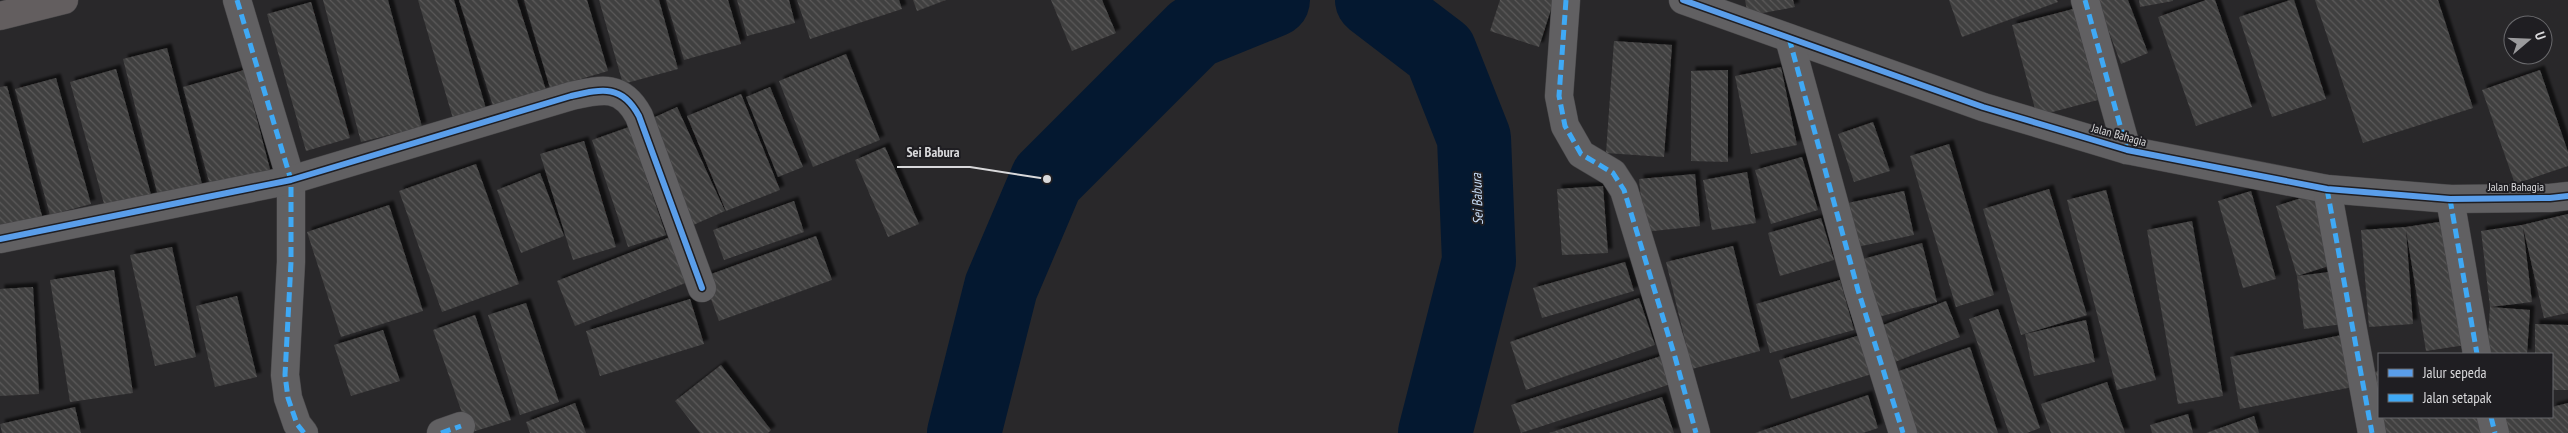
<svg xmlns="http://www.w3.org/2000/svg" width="2568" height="433" font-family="'PT Sans Narrow',sans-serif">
  <defs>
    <pattern id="building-back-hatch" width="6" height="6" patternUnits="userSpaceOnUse" patternTransform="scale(1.25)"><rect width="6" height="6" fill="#403f3f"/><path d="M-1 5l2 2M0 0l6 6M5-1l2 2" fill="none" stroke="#5b5a5a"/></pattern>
    <filter id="shadow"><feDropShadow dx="4.5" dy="-4.5" stdDeviation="1" flood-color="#0009"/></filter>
  </defs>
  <rect width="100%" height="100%" fill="#29282a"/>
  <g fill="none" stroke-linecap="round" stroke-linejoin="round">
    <!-- river -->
    <g stroke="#041830" stroke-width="74">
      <path d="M1372,0l68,52 34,86 5,123 -44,172"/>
      <path d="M964,433l37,-146 46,-108 147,-147 79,-32"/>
    </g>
  </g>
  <!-- building -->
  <g fill="url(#building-back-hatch)" filter="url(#shadow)">
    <path d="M323,0h65l34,127 -61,15z"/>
    <path d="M418,0h36l33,112 -33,10z"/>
    <path d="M459,0h58l29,90 -53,16z"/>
    <path d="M524,0h63l21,71 -58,17z"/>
    <path d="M599,0h60l19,69 -55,15z"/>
    <path d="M666,0h62l13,44 -57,16z"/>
    <path d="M737,0h52l6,23 -48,13z"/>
    <path d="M797,0h102l3,9 -92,30z"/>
    <path d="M913,0h33l-29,11z"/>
    <path d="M1051,0h51l14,33 -44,18z"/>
    <path d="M1500,0h54l-15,47 -49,-16z"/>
    <path d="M1745,0h48l2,7 -47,9z"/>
    <path d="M1949,0h108l1,2 -96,35z"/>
    <path d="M2097,0h31l20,53 -27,11z"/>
    <path d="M2139,0h34v1l-33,6z"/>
    <path d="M2206,0h9l37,107 -56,19 -38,-109z"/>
    <path d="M2290,0h4l32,99 -54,18 -33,-100z"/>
    <path d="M2315,0h123l35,108 -110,35z"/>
    <path d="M311,2l39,136 -44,13 -39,-137z"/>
    <path d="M2073,9l25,91 -61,16 -25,-91z"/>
    <path d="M1614,41l58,4 -8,112 -58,-4z"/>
    <path d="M167,48l36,140 -44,12 -36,-141z"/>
    <path d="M846,54l34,86 -67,27 -34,-86z"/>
    <path d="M1781,67l16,78 -46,9 -16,-78z"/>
    <path d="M116,69l36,129 -46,13 -36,-129z"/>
    <path d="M244,70l27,103 -60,16 -28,-102z"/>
    <path d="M1728,70v92l-37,-1v-90z"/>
    <path d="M2540,70l28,82v14l-53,18 -33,-94z"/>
    <path d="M56,78l35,126 -41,11 -35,-126z"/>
    <path d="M7,86l38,141 -45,5v-145z"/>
    <path d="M770,87l33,80 -25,10 -32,-80z"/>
    <path d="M741,94l39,96 -54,21 -39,-95z"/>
    <path d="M677,107l48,104 -34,15 -47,-104z"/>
    <path d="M1873,122l17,49 -36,11 -16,-48z"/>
    <path d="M629,127l37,108 -38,12 -36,-107z"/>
    <path d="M584,141l32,106 -43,13 -33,-106z"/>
    <path d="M1949,144l45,151 -38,12 -46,-151z"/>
    <path d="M885,147l34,77 -31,13 -33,-77z"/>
    <path d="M1802,157l16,53 -47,14 -16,-54z"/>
    <path d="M476,164l43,120 -77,28 -43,-121z"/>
    <path d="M1747,172l9,51 -44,7 -9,-50z"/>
    <path d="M540,173l24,63 -43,17 -24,-63z"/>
    <path d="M1695,174l5,52 -56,6 -5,-53z"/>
    <path d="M1603,186l5,67 -46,2 -5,-66z"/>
    <path d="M2049,189l38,126 -66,20 -38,-126z"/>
    <path d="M2106,190l50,190 -39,10 -50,-190z"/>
    <path d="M1904,191l10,44 -57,12 -9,-44z"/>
    <path d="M2251,191l25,88 -33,9 -25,-87z"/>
    <path d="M2317,193l18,71 -38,12 -21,-70z"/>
    <path d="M794,201l10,31 -80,28 -11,-30z"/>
    <path d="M389,205l34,106 -82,26 -34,-105z"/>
    <path d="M2568,214v99l-24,5 -21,-91 9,75 -42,5 -9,-76 41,-6z"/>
    <path d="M1821,218l13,42 -54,16 -12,-43z"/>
    <path d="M2452,220l20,124 -46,7 -20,-121 7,94 -44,3 -8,-97 45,-3z"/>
    <path d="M2192,221l31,175 -45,8 -31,-174z"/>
    <path d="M816,236l16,44 -113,41 -16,-44z"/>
    <path d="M670,237l18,45 -113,44 -18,-45z"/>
    <path d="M1922,243l15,59 -59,15 -15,-58z"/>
    <path d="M1733,246l27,105 -68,18 -26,-107z"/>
    <path d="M172,247l24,110 -41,9 -25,-111z"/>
    <path d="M1625,262l9,29 -92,27 -9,-30z"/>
    <path d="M114,270l19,123 -63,9 -20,-122z"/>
    <path d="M2337,271l7,53 -40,5 -7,-53z"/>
    <path d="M1840,280l14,50 -84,23 -14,-49z"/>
    <path d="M33,287l6,107 -39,2v-107z"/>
    <path d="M237,296l20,81 -42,10 -19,-81z"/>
    <path d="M1639,298l16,47 -129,45 -16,-48z"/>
    <path d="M690,299l14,45 -104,32 -14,-45z"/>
    <path d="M1946,301l14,36 -73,28 -14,-36z"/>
    <path d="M526,303l33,99 -39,13 -32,-100z"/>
    <path d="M2490,307l40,3 -3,44h-40z"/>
    <path d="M1998,309l42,119 -13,5h-18l-40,-114z"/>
    <path d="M475,315l36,105 -42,13 -36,-103z"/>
    <path d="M2086,320l9,42 -61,14 -9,-42z"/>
    <path d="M2535,324l33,1v65h-16v-36h-17z"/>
    <path d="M383,330l17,51 -49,15 -17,-51z"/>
    <path d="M2347,334l11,52 -118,23 -10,-52z"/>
    <path d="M1860,335l12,39 -81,25 -12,-39z"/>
    <path d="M1970,347l28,86h-81l-21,-61z"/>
    <path d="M1664,355l10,28 -153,50 -10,-28z"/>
    <path d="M721,365l50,65 -3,3h-68l-25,-32z"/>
    <path d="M2379,371v24h-1l-4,-23z"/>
    <path d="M2107,382l18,51h-74l-10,-29z"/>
    <path d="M1868,395l10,33 -15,5h-108z"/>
    <path d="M1662,397l12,36h-125z"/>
    <path d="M575,403l11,30h-56l-4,-11z"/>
    <path d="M2568,403v30h-59l-4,-15 47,-1v-10z"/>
    <path d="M75,407l6,26h-79l-2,-9z"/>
    <path d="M2188,414l5,19h-41l-2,-8z"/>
    <path d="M2254,416l5,17h-53z"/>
    <path d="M2382,417h103l3,16h-103z"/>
  </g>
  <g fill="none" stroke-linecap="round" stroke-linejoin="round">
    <!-- minor casing -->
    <g stroke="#464547" stroke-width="29">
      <g id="minor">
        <path d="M237,0l54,180v82l-6,113 3,23 9,26 7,9"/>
        <path d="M1566,0l-7,96 6,30 16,28 32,19 11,17 51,167 21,76"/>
        <path d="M1683,0l300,107 144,43 200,39 123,10 100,-1 18,-2"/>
        <path d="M2085,0l42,150"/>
        <path d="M1789,38l69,252 45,143"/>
        <path d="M2327,189l45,244"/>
        <path d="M2450,199l27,155"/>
        <path d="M0,239l291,-59 280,-84c31,-7 51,-12 68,20l63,172"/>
        <path d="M2491,417l4,16"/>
        <path d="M441,433l20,-7"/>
      </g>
    </g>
    <!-- primary casing -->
    <g stroke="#464547" stroke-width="29">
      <path id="primary" d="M0,16l64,-16"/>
    </g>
    <!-- minor -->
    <use href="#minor" stroke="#616062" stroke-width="28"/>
    <!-- primary -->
    <use href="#primary" stroke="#635e5f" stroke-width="28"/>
    <!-- quiet -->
    <g stroke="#3fa9f5" stroke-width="5" stroke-dasharray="10 5" stroke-linecap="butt">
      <path d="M237,0l54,180v82l-6,113 3,23 9,26 7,9"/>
      <path d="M1566,0l-7,96 6,30 16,28 32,19 11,17 51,167 21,76"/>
      <path d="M2085,0l42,150"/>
      <path d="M1789,38l69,252 45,143"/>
      <path d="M2327,189l45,244"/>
      <path d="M2450,199l27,155"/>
      <path d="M2491,417l4,16"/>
      <path d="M441,433l20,-7"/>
    </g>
    <!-- cycleway casing -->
    <g stroke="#1f1e22" stroke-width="9">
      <g id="cycleway">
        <path d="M1683,0l300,107 144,43 200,39 123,10 100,-1 18,-2"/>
        <path d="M0,239l291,-59 280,-84c31,-7 51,-12 68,20l63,172"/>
      </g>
    </g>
    <!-- cycleway -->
    <use href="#cycleway" stroke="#5a9eea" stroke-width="6"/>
  </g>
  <g text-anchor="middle" stroke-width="4" stroke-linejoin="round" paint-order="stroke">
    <!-- street labels -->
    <g font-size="12" fill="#d9d9db" stroke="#1f1e22">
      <text transform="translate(2119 135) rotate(15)" y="4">Jalan Bahagia</text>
      <text x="2516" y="191">Jalan Bahagia</text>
    </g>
    <!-- water labels -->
    <g font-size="14" font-style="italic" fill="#c9def9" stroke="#1f1e22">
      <text transform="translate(1477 199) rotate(-92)" y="5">Sei Babura</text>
    </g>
  </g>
  <!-- callouts -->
  <path fill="none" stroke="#d9d9db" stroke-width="2" d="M1047 179L970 167H897"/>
  <circle fill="#d9d9db" stroke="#1f1e22" stroke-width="2" cx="1047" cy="179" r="5"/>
  <g font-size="14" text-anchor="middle" font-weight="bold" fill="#d9d9db" stroke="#1f1e22" stroke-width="4" stroke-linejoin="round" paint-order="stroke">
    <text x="933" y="157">Sei Babura</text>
  </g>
  <!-- legend -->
  <rect x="2378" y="353" width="175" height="65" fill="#1f1e22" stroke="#69696c"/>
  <rect x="2388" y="369" width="25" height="8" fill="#5a9eea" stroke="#69696c"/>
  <text x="2423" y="378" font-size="15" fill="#d9d9db">Jalur sepeda</text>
  <rect x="2388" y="394" width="25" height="8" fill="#3fa9f5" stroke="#69696c"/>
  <text x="2423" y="403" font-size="15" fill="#d9d9db">Jalan setapak</text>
  <!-- north arrow -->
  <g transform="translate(2528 40) rotate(71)"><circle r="24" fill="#1f1e22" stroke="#69696c"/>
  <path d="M0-4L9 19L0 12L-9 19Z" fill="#9b9b9d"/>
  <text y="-8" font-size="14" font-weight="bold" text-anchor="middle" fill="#d9d9db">U</text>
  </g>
</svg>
